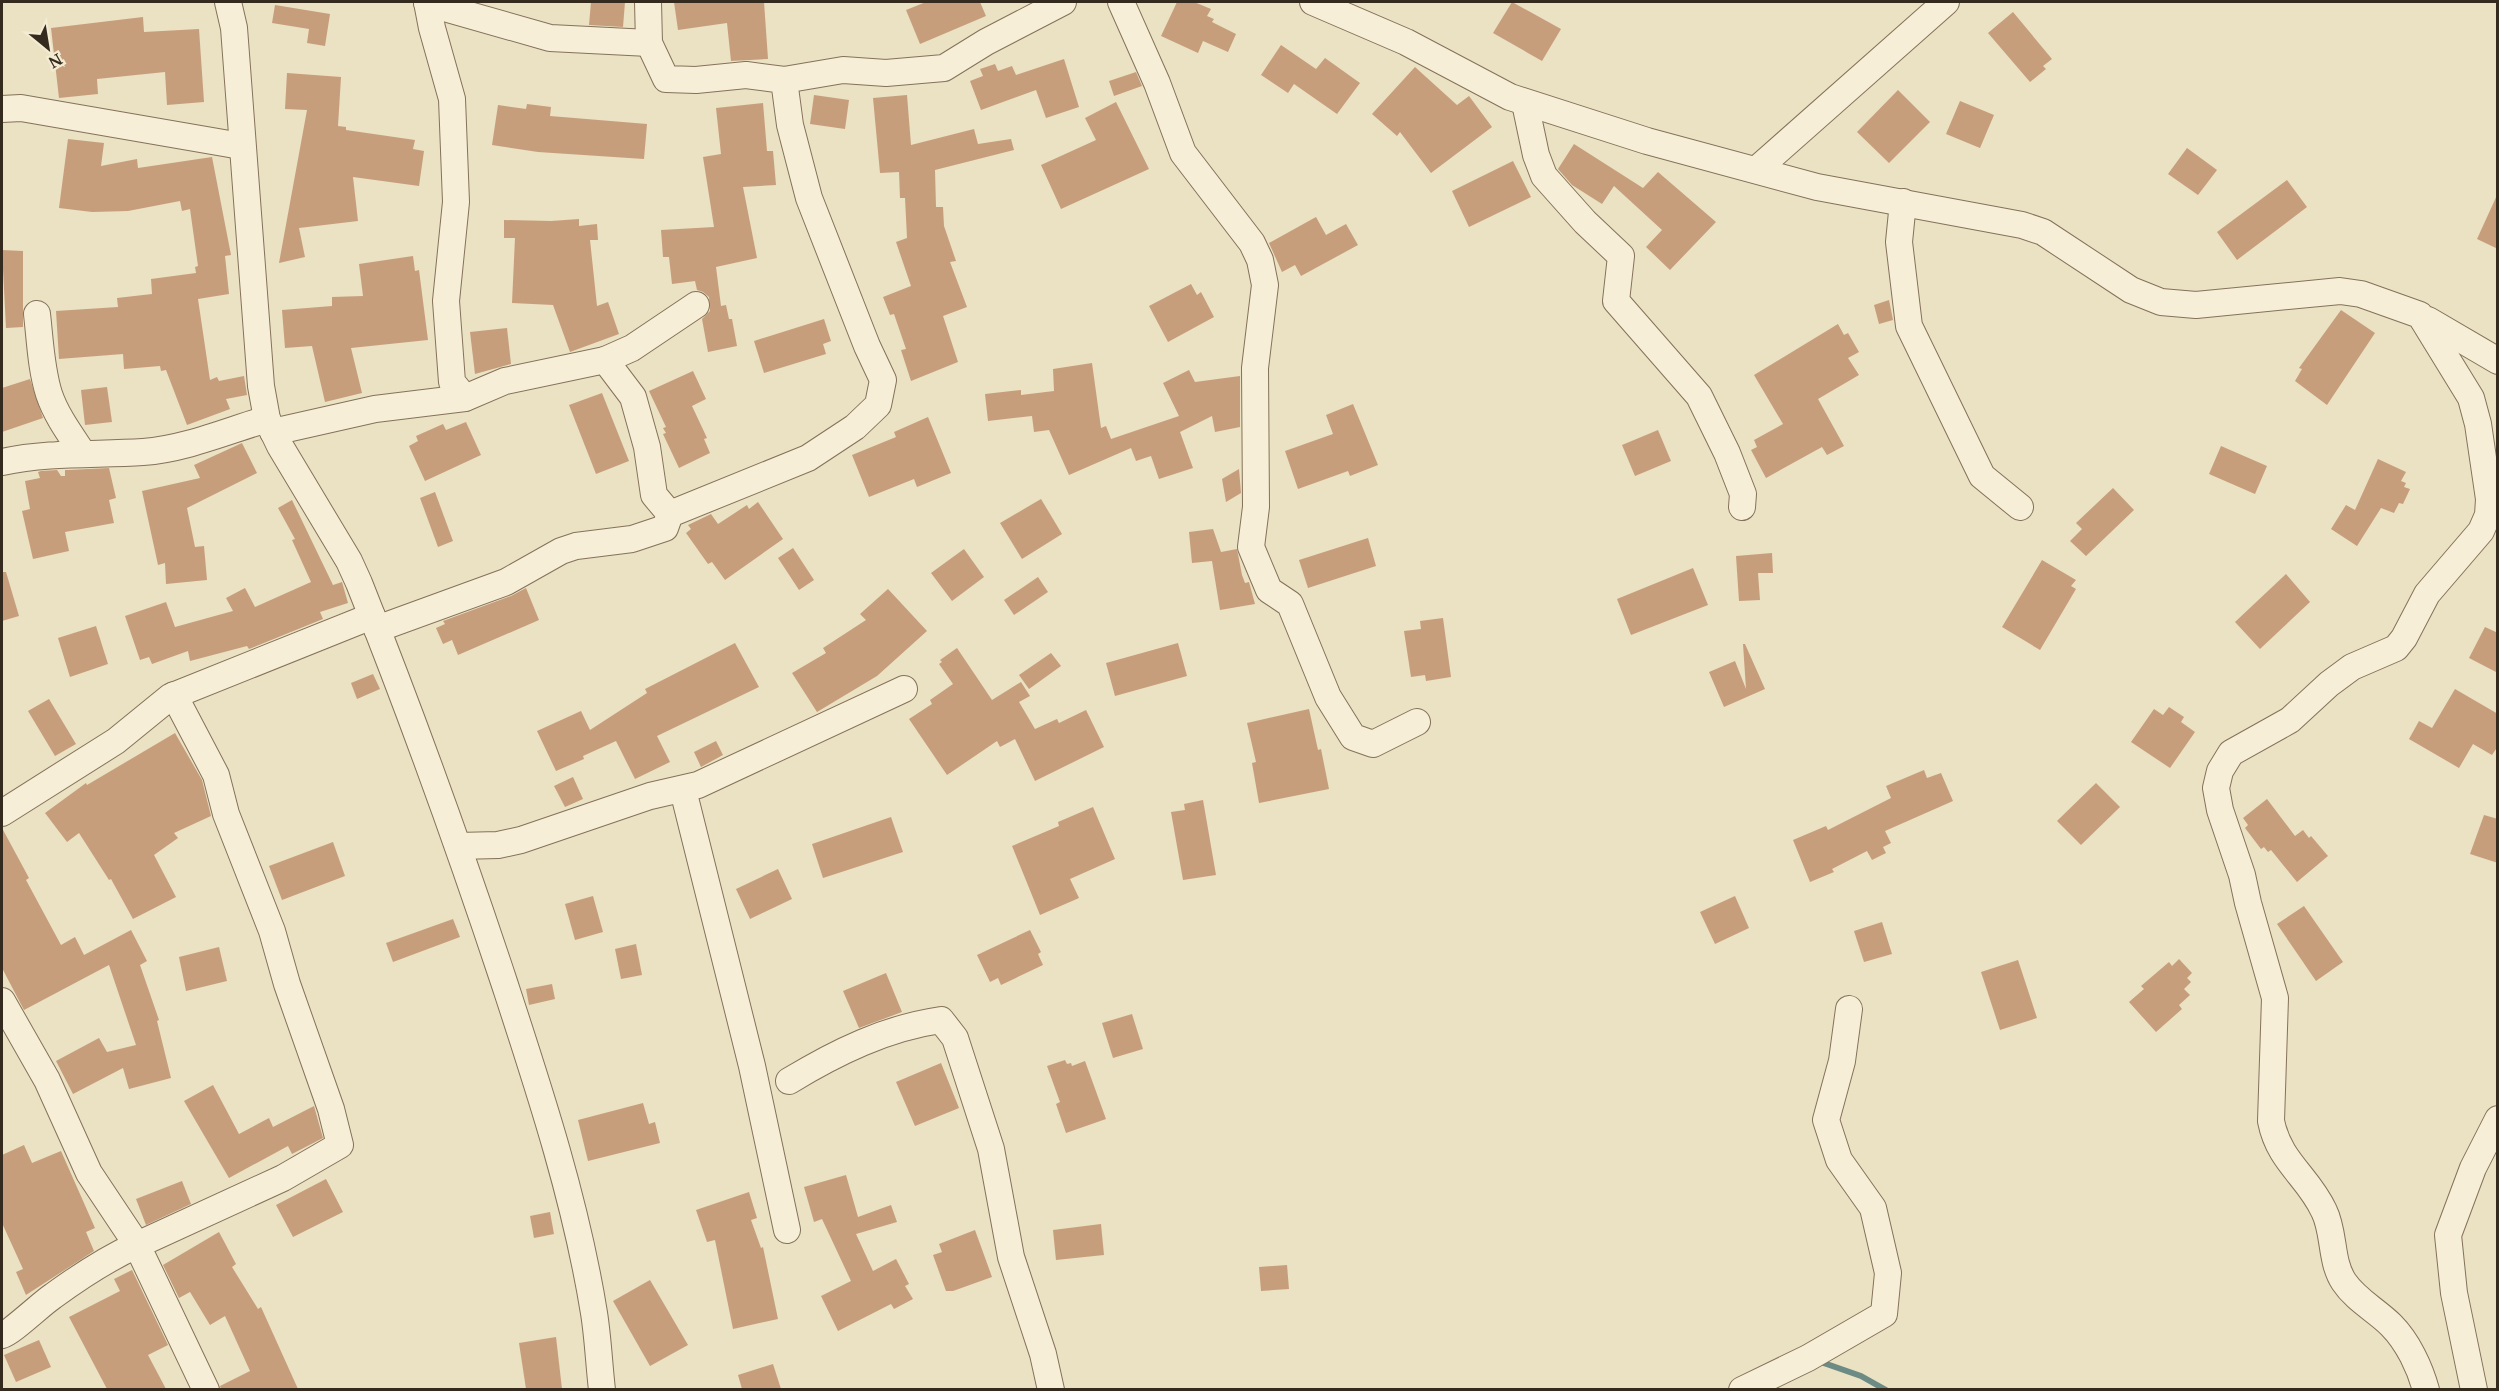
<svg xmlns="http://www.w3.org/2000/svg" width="2499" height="1391" font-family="'Noto Serif',serif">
  <rect width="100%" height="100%" fill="#ebe1c3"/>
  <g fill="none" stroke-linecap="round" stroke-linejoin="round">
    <!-- stream -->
    <path stroke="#6d8b85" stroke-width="6" d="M1818,1361l43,15 25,14"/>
  </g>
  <!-- building -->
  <g fill="#c79e7b">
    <path d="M591,2h34l-2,25 -34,-2z"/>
    <path d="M674,2h90l4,57 -37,2 -4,-38 -49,7z"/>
    <path d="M926,2h54l6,14 -66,28 -14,-34z"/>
    <path d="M1177,2h17l17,7 -4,7 7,3 -2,3 24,12 -8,18 -25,-11 -5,12 -37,-17z"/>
    <path d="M1512,2l49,27 -19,32 -49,-28z"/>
    <path d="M275,5l55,9 -5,32 -18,-3 2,-14 -37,-6z"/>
    <path d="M2013,12l39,47 -9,7 3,3 -16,13 -42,-49z"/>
    <path d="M143,17l1,15 55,-3 5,73 -37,3 -2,-33 -68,7 1,15 -39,4 -8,-70z"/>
    <path d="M1281,45l35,24 9,-11 35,25 -23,31 -43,-30 -6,9 -27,-18z"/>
    <path d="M1064,59l15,48 -33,11 -10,-28 -55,20 -11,-29 13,-5 -3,-7 15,-5 3,7 14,-5 4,9z"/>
    <path d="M1415,67l42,38 12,-9 23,31 -61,46 -31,-41 -3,4 -25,-22z"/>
    <path d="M1136,72l6,14 -28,10 -5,-15z"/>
    <path d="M287,73l54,4 -3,49 8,1v3l69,10 -2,9 11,2 -5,35 -66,-9 5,44 -59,7 6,29 -26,6 28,-153 -22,-1z"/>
    <path d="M1898,90l32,32 -41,41 -32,-31z"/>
    <path d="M814,95l35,5 -4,29 -35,-5z"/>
    <path d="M907,95l4,50 63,-16 4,15 33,-5 3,11 -79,20 1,37h7l1,19 12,35 -6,1 17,45 -24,9 15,46 -47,19 -10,-31 5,-1 -12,-35 -4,1 -7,-18 28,-11 -15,-44 11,-4 -2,-40h-5l-1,-26 -19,1 -7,-75z"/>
    <path d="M1960,101l34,14 -14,33 -34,-14z"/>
    <path d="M1116,102l33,67 -88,40 -20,-44 55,-25 -11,-22z"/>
    <path d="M763,103l4,48h6l3,34 -33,2 14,71 -41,9 5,39 5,-1 3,14h3l5,27 -29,6 -6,-33 8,-8 -1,-14 -6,-5 -6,-2 -2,-9 -23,3 -3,-27h-6l-2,-27 53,-3 -11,-70 18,-3 -5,-46z"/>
    <path d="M527,104l24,3 -1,9 97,8 -3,35 -106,-7 -46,-7 6,-40 28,4z"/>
    <path d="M68,139l36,4 -3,23 36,-7 1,9 74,-11 19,98 -6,1 4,38 -31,5 12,81 7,-3 2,4 25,-5 3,19 -21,4 4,10 -43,16 -21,-55 -5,1 -1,-5 -36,3 -1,-15 -64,5 -3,-48 62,-4 -1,-9 35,-4 -1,-15 45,-6 -1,-6 3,-1 -8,-57 -8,2 -2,-10 -52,10 -36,1 -33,-4z"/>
    <path d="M1574,144l69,44 15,-16 58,50 -46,48 -24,-23 16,-17 -48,-44 -12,18 -30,-19 -14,-16z"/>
    <path d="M2187,148l30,22 -19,25 -30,-21z"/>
    <path d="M1513,161l18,36 -62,30 -17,-36z"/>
    <path d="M2287,180l20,27 -70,53 -20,-28z"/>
    <path d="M2498,193v56l-21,-10z"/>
    <path d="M1316,217l10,18 20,-11 12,21 -57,31 -6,-11 -13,7 -13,-29z"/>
    <path d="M579,219v7l18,-2 1,16h-8l7,66 11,-4 11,32 -49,18 -17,-47 -41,-2 3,-65h-11v-18l47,1z"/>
    <path d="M2,250l21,1v76l-17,1z"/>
    <path d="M413,256l2,15 4,-1 9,70 -77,8 11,45 -37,9 -13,-56 -27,2 -3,-38 50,-4v-9l31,-1 -4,-32z"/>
    <path d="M1191,284l6,11 4,-3 13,25 -46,25 -19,-36z"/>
    <path d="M1889,300l4,20 -14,4 -5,-19z"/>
    <path d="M2341,310l34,23 -48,72 -32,-24 7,-12 -3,-1z"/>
    <path d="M824,319l7,22 -8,3 3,10 -62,19 -10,-32z"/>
    <path d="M1838,324l6,11 4,-2 11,19 -11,6 11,17 -41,24 26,47 -17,9 -5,-8 -56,31 -15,-28 6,-3 -3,-7 29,-16 -29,-49z"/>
    <path d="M507,328l4,36 -36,10 -5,-42z"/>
    <path d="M1092,363l9,65 5,-2 5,13 68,-23 -16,-33 26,-13 6,12 45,-6v51l-25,5 -3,-16 -32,16 13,36 -34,11 -8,-23 -15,5 -5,-13 -62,27 -20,-45 -15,2 -2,-16 -44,5 -3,-27 36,-4v5l33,-4 -1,-22z"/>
    <path d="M693,371l13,28 -14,7 15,32 -3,1 6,14 -31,15 -16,-34 3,-1 -3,-5 3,-1 -17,-36z"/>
    <path d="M30,379l13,39 -41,14v-44z"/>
    <path d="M107,387l5,35 -27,3 -4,-35z"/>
    <path d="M602,393l27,68 -33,13 -27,-69z"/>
    <path d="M1353,404l25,61 -28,11 -2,-5 -50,18 -13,-38 48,-17 -7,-19z"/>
    <path d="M928,417l23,56 -34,14 -3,-8 -45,18 -17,-42 44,-18 -2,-5z"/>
    <path d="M466,422l15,33 -56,26 -16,-35 9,-5 -2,-5 27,-12 3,6z"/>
    <path d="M1658,430l13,31 -36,15 -13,-31z"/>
    <path d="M242,443l15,30 -70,35 8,39 9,-1 3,34 -41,4 -1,-21 -7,2 -16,-74 58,-13 -6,-13z"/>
    <path d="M2221,446l46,20 -12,28 -46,-20z"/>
    <path d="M2378,459l28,13 -5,9 5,2 -2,4 6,2 -7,15 -4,-1 -5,10 -13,-5 -24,38 -26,-17 15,-24 9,5z"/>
    <path d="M109,468l7,30 -7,2 5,23 -49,9 4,19 -36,8 -11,-48 8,-2 -5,-28 15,-3 -2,-6 3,-1 16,-1 4,6h4v-6h3z"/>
    <path d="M1239,469l2,24 -15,9 -4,-23z"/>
    <path d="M2113,488l21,22 -48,46 -16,-15 12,-12 -6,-6z"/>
    <path d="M435,492l18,49 -15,6 -18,-49z"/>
    <path d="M1041,499l21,35 -40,25 -22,-36z"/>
    <path d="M292,500l41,85 9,-3 6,21 -28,9 3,7 -74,30 -2,-3 -57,15 -2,-10 -36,13 -3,-7 -9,3 -15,-44 41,-14 9,25 58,-16 -7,-13 19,-10 10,19 56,-25 -19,-42 3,-1 -17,-31z"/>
    <path d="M758,502l25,37 -58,41 -13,-18 -4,2 -22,-31 5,-4 -3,-4 23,-11 7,10 29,-19 2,4z"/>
    <path d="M1213,529l8,23 16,-3 5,26 3,8 4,-1 6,22 -35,6 -8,-49 -20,2 -3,-31z"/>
    <path d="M1368,538l8,28 -68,22 -9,-28z"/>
    <path d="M793,548l21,32 -15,10 -21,-32z"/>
    <path d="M964,549l20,28 -32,24 -21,-28z"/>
    <path d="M1772,553l1,20h-15l2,27 -21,1 -3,-45z"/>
    <path d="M2042,560l34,20 -5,6 5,3 -36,61 -38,-23z"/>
    <path d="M1693,568l15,37 -77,30 -14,-36z"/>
    <path d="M2,572h4l13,44 -17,5z"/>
    <path d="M2286,574l24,28 -50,47 -25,-27z"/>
    <path d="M1038,577l10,15 -34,23 -10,-15z"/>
    <path d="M526,588l13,32 -81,35 -6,-15 -9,4 -7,-16 9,-4 -2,-3 68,-25z"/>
    <path d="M888,589l39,42 -50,45 -60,36 -25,-39 34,-20 -3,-5 43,-28 -6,-6z"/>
    <path d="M1443,618l8,59 -25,4 -1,-6 -14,2 -7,-46 17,-2 -1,-8z"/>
    <path d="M96,626l12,38 -38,13 -12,-39z"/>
    <path d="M2485,627l13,6v40l-29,-15z"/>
    <path d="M735,643l24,44 -102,49 13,26 -35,17 -19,-38 -33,15 1,3 -28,12 -19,-40 44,-20 9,19 57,-37 -2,-4z"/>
    <path d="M1178,643l9,33 -72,20 -9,-33z"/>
    <path d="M1743,644h2l20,45 -41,18 -15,-35 26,-11 11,28z"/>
    <path d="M957,648l35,52 29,-18 9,14 -11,6 16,27 22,-10 2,4 27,-13 18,37 -69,34 -20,-42 -15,8 -3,-6 -50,34 -38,-56 23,-15 -2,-4 23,-16 -14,-20 3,-2 -2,-2z"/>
    <path d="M1051,653l10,13 -32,23 -10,-14z"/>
    <path d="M373,674l7,15 -23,10 -6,-16z"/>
    <path d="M2455,689l43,25v32l-6,9 -19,-11 -14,24 -50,-29 10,-18 13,7z"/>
    <path d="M49,699l27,45 -21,12 -27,-45z"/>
    <path d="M2169,707l15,10 -3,5 14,10 -25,36 -39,-26 23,-33 9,6z"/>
    <path d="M1309,709l9,41 3,-1 8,40 -70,14 -7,-40 4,-1 -9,-39z"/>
    <path d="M175,733l27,47 9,36 -37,17 4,5 -24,17 22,42 -43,22 -22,-40 -2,1 -30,-47 -12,9 -22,-29 41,-30 1,2z"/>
    <path d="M716,741l7,14 -22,12 -7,-15z"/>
    <path d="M1924,770l3,8 14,-5 12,28 -68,30 6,12 -8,4 3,6 -14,7 -5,-9 -35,18 2,3 -24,10 -17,-42 33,-14 2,4 63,-32 -5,-12z"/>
    <path d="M573,777l10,22 -18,8 -11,-21z"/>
    <path d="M2096,783l24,24 -39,38 -24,-24z"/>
    <path d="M2267,799l28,37 8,-6 6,8 2,-2 17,20 -31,26 -26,-32 -3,2 -4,-5 -3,2 -16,-21 3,-3 -5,-7z"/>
    <path d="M1203,800l13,75 -33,5 -12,-68 14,-2 -1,-6z"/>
    <path d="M1093,807l22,52 -45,20 9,19 -39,17 -28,-69 47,-20 -1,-4z"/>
    <path d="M2484,815l14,4v44l-28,-9z"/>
    <path d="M891,817l12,35 -80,26 -11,-34z"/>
    <path d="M2,828l27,50 -3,2 35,65 14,-8 9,18 47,-25 16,31 -7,4 19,55 -2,1 14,57 -42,11 -6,-21 -50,26 -17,-33 43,-23 8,14 29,-7 -27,-80 -85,45 -22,-42z"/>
    <path d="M333,842l12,34 -63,24 -13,-34z"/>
    <path d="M778,869l14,30 -42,20 -14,-30z"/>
    <path d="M593,896l10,36 -28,8 -10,-36z"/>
    <path d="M1735,896l14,32 -34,16 -15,-32z"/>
    <path d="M2304,906l39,56 -27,19 -39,-57z"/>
    <path d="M453,919l7,18 -67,25 -7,-19z"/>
    <path d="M1882,922l10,32 -28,8 -10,-31z"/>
    <path d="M1030,930l11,22 -3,2 5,11 -42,20 -3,-7 -8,4 -13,-27z"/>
    <path d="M636,944l6,31 -21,4 -6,-30z"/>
    <path d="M219,947l8,34 -41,10 -7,-34z"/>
    <path d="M2179,959l13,14 -5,5 4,4 -7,7 6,6 -11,10 3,4 -26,23 -27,-30 15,-13 -3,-3 28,-24 3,4z"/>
    <path d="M2018,960l19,58 -37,12 -19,-58z"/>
    <path d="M886,973l16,39 -43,16 -16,-37z"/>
    <path d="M552,984l3,15 -26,6 -3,-16z"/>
    <path d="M1132,1014l11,35 -30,9 -11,-35z"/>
    <path d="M1065,1060l2,4 4,-1 1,3 13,-5 21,58 -40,14 -10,-29 4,-2 -13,-36z"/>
    <path d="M941,1063l18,45 -44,18 -19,-44z"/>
    <path d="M213,1085l26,49 30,-16 4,9 41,-21 9,32 -31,16 -4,-8 -59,32 -45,-77z"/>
    <path d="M643,1103l6,21 6,-2 5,21 -72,18 -10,-41z"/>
    <path d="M24,1145l8,18 29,-12 34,77 -9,4 8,19 -68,44 -10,-23 7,-3 -21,-46v-68z"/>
    <path d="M846,1175l12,42 33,-12 6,17 -41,12 17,37 23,-12 13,25 -4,2 8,13 -19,10 -3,-5 -53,27 -17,-35 30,-15 -29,-62 -8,3 -10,-35z"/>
    <path d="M326,1179l17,33 -50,25 -17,-32z"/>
    <path d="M182,1181l9,23 -45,21 -10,-26z"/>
    <path d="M749,1192l8,26 -6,2 10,28 2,-1 15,72 -45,10 -18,-89 -8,2 -11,-32z"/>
    <path d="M550,1212l4,22 -20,4 -4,-22z"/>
    <path d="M1101,1224l3,31 -48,5 -3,-30z"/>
    <path d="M975,1230l17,47 -39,14h-7l-13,-36 9,-3 -3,-8z"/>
    <path d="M219,1232l17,32 -4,3 26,42 3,-2 37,82h-77l-1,-3 30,-15 -25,-55 -15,9 -20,-33 -11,6 -16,-33z"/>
    <path d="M1287,1265l2,24 -28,2 -2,-24z"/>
    <path d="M132,1270l36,75 -20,10 18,34h-59l-38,-72 51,-26 -6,-12z"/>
    <path d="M650,1280l38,65 -38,21 -37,-65z"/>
    <path d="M556,1337l6,52h-36l-7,-46z"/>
    <path d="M39,1340l12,27 -35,15 -12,-27z"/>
    <path d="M773,1364l8,25h-39l-4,-14z"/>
  </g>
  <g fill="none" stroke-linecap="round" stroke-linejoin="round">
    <!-- minor casing -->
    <g stroke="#84725b" stroke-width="28">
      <g id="minor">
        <path d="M228,2l6,26 27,358 6,33 13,27 69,115 10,22c53,133 101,266 146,402 35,107 71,216 89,328 4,25 5,51 8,77"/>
        <path d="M427,2l5,26 20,71 4,103 -10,99 6,81 13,16"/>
        <path d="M1121,2l36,81 26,70 69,90 8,17 5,25 -10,83 1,139 -5,40 18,43 21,14 38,93 25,40 20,7 44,-22"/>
        <path d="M1313,2l93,40 104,55 137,44 170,46 205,38 21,7 88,58 30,12 35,3 144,-14 21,3 59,21 51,83 7,26 11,75 -1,16 -7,16 -54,63 -23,44 -8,10 -44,19 -23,17 -39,36 -59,33 -11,18 -4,17 4,22 22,65 6,28 27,95 -4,123c8,41 37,55 53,90 11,22 6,50 20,71 12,18 32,28 47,43 17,17 29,43 35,65"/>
        <path d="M427,3l123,35 99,5"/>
        <path d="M784,80l59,-10 43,3 58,-5 42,-26 77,-40"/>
        <path d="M1525,103l11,52 8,21 41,46 36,34 -5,45 83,95 28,57 16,41 -1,13"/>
        <path d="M2,109l19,-1 220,38"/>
        <path d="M1756,170l190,-168"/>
        <path d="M1903,202l-4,40 10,84 73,150 38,31"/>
        <path d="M37,314c3,26 4,55 12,80 7,21 21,40 33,58"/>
        <path d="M2428,320l70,41"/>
        <path d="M605,360l27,-12 64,-43"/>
        <path d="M273,432l102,-23 90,-11 40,-17 100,-21 28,37 14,50 7,48 16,19"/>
        <path d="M2,462c46,-10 94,-7 141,-10 42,-3 84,-21 124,-33"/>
        <path d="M377,629l129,-47 55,-31 15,-5 56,-7 33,-11 5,-14 138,-56 47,-31 23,-22 5,-25 -16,-34 -58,-148 -19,-73 -6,-45 -38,-5 -50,5 -30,-1 -17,-36 -1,-41"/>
        <path d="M174,695l42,80 10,39 46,117 15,53 44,125 9,36 -57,33 -146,67 69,145"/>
        <path d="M683,790l69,276 35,164"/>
        <path d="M2,813l114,-72 54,-44 202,-81"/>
        <path d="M458,846l40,-1 23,-5 129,-44 48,-11 206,-96"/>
        <path d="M2,1001l45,79 42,93 48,72c-29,13 -58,32 -84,51 -12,8 -42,37 -51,39"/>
        <path d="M789,1081c48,-29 97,-53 152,-61l14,18 36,111 20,108 32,97 8,36"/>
        <path d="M1742,1390l66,-32 76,-44 4,-41 -15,-65 -34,-48 -13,-40 16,-59 7,-52"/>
        <path d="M2474,1390l-20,-97 -6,-58 25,-67 25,-49"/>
      </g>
    </g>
    <!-- minor -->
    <use href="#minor" stroke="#f6eed6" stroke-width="26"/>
  </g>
  <!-- border -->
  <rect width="2499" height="1391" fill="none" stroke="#352a1e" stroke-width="6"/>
  <!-- north arrow -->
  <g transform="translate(48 48) rotate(150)" stroke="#f3ebd2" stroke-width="4.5" paint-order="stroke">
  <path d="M0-4.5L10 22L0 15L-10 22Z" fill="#352a1e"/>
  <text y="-9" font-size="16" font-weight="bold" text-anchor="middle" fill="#352a1e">N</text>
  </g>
</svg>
